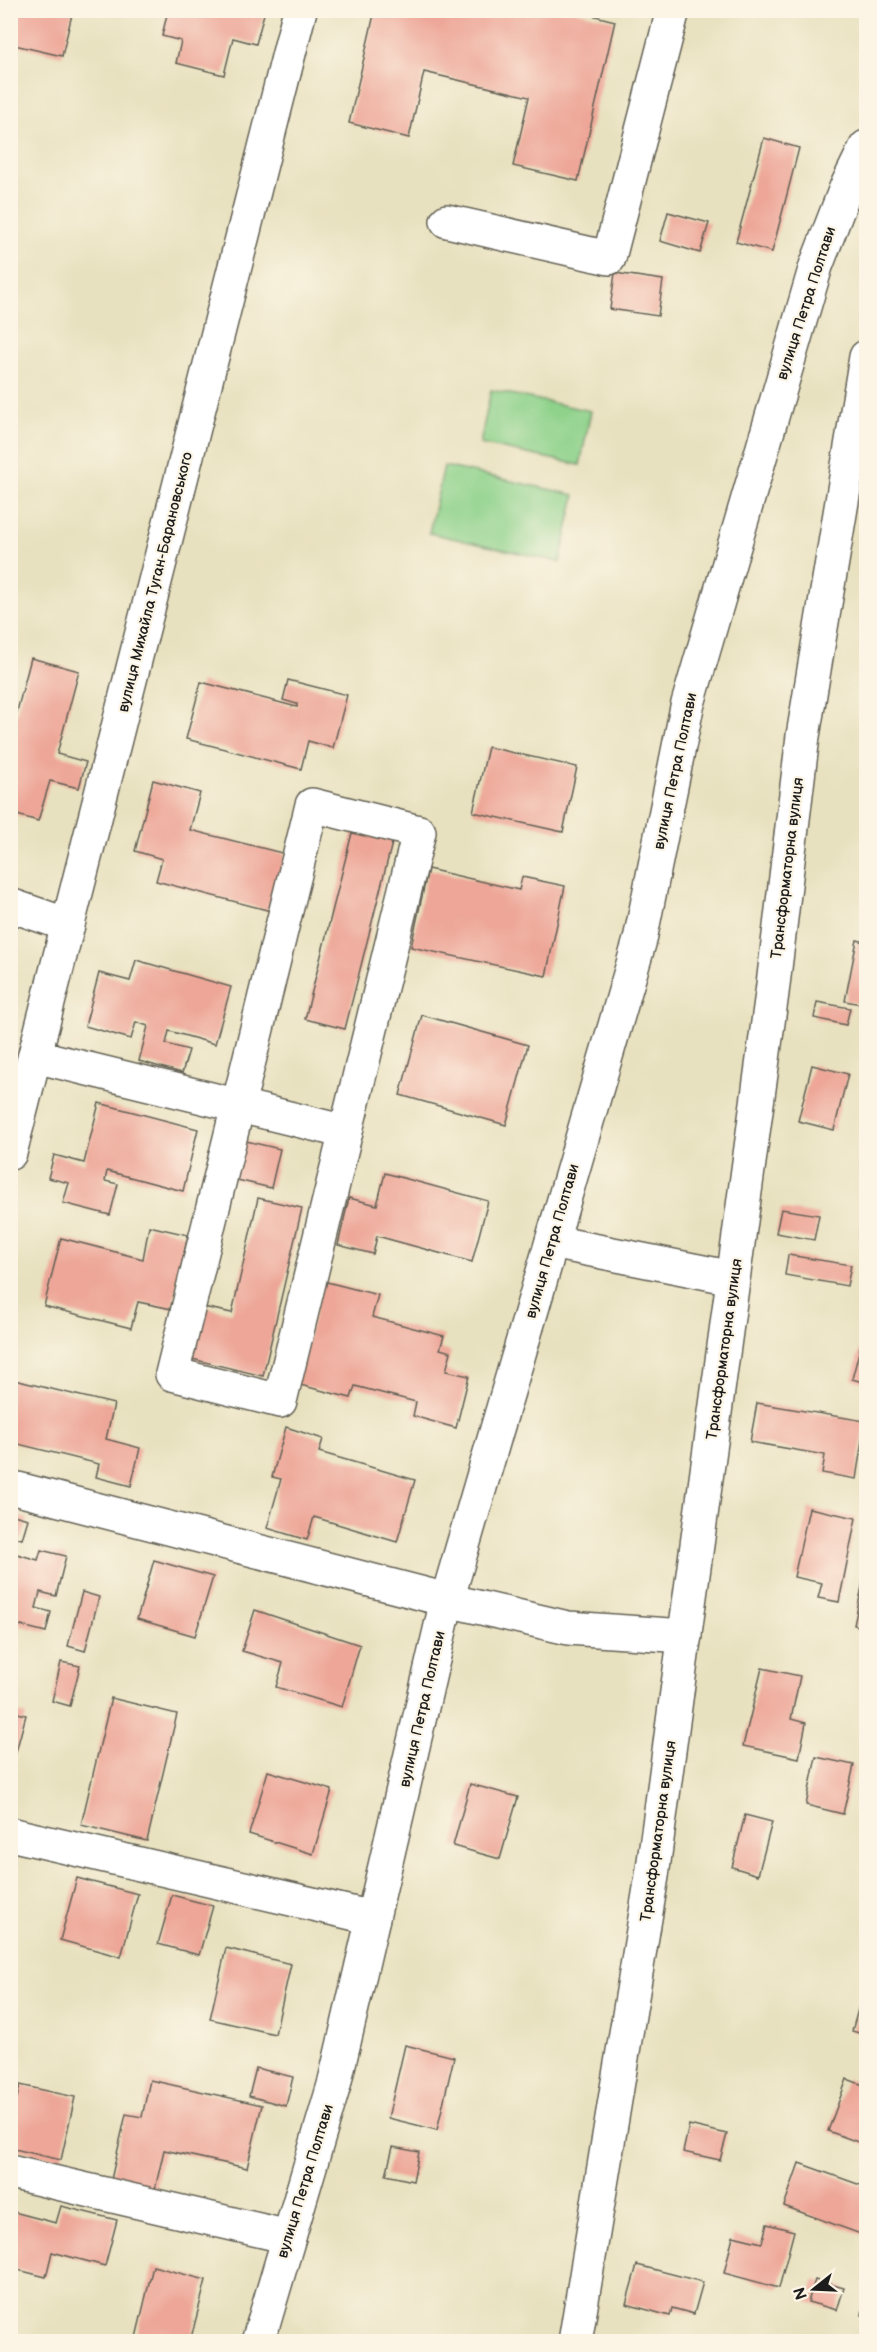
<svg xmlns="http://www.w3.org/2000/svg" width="877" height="2352" font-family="'Balsamiq Sans',sans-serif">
  <rect width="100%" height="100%" fill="#fcf5e5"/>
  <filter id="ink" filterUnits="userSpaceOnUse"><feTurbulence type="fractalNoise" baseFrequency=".0167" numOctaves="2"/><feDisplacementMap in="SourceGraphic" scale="12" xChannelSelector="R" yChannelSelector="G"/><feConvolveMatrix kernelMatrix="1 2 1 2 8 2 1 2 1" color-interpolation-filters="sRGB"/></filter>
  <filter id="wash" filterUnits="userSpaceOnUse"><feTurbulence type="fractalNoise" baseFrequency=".008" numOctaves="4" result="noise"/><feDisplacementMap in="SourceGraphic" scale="24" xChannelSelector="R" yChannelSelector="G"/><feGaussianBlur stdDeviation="1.35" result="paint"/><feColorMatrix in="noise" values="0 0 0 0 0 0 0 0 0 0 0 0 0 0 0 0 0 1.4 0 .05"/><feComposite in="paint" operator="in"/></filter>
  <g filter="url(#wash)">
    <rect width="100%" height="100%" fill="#e8e1bf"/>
    <!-- green -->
    <g fill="#8ed28b" stroke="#557754" stroke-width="1.5">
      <path d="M491,390l100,21 -11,54 -100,-21z"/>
      <path d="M444,466l131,29 -15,67 -131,-29z"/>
    </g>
    <g id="blocks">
      <!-- building -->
      <g fill="#eda697">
        <path d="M18,10h55l-11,46 -52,-12z"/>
        <path d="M168,10h97l-9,34 -23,-6 -9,37 -48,-12 5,-22 -19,-5z"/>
        <path d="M375,10h197l43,11 -37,160 -65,-15 16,-69 -105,-25 -15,66 -60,-15z"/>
        <path d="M764,138l35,10 -27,104 -36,-10z"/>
        <path d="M668,212l41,11 -9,30 -40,-12z"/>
        <path d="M615,273l48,7 -5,36 -48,-7z"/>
        <path d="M31,658l48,13 -22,83 29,8 -7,26 -29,-7 -12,40 -28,-8v-96l5,2z"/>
        <path d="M288,680l59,15 -14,53 -25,-7 -7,28 -115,-30 15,-57 96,25v-3l-14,-4z"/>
        <path d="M488,747l89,20 -14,65 -90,-20z"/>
        <path d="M153,780l47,13 -10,37 96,24 -15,57 -115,-30 6,-22 -27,-8z"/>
        <path d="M353,829l40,10 -48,190 -40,-10z"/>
        <path d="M428,869l91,21 3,-13 43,9 -19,90 -135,-29z"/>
        <path d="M857,940l9,2v63l-21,-4z"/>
        <path d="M136,960l95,27 -16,57 -46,-13 -3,13 23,6 -7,23 -43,-12 9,-35 -12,-4 -5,17 -46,-13 14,-53 31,8z"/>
        <path d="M817,1002l33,6 -4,17 -32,-7z"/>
        <path d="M422,1015l106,30 -22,80 -106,-30z"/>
        <path d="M812,1065l36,9 -14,56 -36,-9z"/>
        <path d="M99,1103l99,26 -15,62 -76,-20 -2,10 13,3 -8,31 -47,-12 6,-20 -21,-5 6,-23 30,8z"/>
        <path d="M242,1140l38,9 -9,39 -38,-9z"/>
        <path d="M385,1173l103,28 -16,61 -95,-26 -4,18 -35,-9 11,-47 28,7z"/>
        <path d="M258,1198l44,10 -39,168 -71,-17 11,-52 29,6z"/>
        <path d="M866,1206v31l-7,-2z"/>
        <path d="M781,1209l38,6 -5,25 -38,-7z"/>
        <path d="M149,1226l39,9 -16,74 -34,-7 -7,26 -87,-22 17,-68 82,21z"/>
        <path d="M788,1255l63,10 -4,21 -62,-11z"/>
        <path d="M323,1281l55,14 -6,22 72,19 -4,13 11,3 -5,19 23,5 -13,52 -43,-12 3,-14 -61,-16 -4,12 -55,-14z"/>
        <path d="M866,1325v58l-14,-4z"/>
        <path d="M10,1379l104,25 -8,35 34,9 -9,38 -35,-9 3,-13 -89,-22z"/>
        <path d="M757,1403l108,18 -9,58 -34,-6 3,-18 -75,-13z"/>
        <path d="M286,1427l37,12 -4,13 96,28 -18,62 -83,-25 -7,23 -40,-12 14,-49 -9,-2z"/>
        <path d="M809,1508l47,10 -17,84 -21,-4 4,-15 -28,-6z"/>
        <path d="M10,1514l18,5 -6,20 -12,-3z"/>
        <path d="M41,1550l25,6 -10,40 -16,-4 -4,16 15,4 -5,20 -36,-9v-71l28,8z"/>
        <path d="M154,1560l59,17 -18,59 -58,-17z"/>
        <path d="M863,1582l3,1v45l-12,-3z"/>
        <path d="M82,1592l17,5 -14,54 -17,-5z"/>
        <path d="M255,1610l105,35 -18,62 -66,-20 7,-24 -41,-12z"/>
        <path d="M61,1662l19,4 -10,40 -18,-5z"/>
        <path d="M762,1668l38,8 -9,43 15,4 -7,35 -56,-12z"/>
        <path d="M111,1698l66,16 -30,127 -66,-16z"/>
        <path d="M10,1711l16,4 -15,55h-1z"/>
        <path d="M816,1757l38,8 -11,49 -37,-9z"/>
        <path d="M268,1771l64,19 -19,64 -64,-20z"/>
        <path d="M470,1784l48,13 -18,62 -47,-13z"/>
        <path d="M745,1815l27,7 -14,53 -26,-8z"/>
        <path d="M77,1878l61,16 -17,63 -61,-17z"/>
        <path d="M172,1895l41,11 -14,49 -41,-11z"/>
        <path d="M226,1948l65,16 -16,70 -65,-15z"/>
        <path d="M866,1981v54l-14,-4z"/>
        <path d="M405,2045l49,12 -17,73 -49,-12z"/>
        <path d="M256,2068l37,9 -7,29 -37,-10z"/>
        <path d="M847,2079l19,7v59l-38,-14z"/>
        <path d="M150,2080l112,25 -15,63 -83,-18 -10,44 -44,-10 16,-70 16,3z"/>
        <path d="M20,2085l55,12 -14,63 -51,-12v-52l7,2z"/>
        <path d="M689,2125l38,9 -7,26 -37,-8z"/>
        <path d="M393,2147l26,5 -6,29 -27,-6z"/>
        <path d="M799,2163l67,24v49l-82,-30z"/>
        <path d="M61,2206l56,14 -12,46 -53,-14 -6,25 -36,-9v-57l46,12z"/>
        <path d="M767,2224l27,7 -15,57 -55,-15 9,-37 29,7z"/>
        <path d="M637,2265l66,17 -9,32 -22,-6 -2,8 -44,-12z"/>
        <path d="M153,2266l53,14 -16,62h-55z"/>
        <path d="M815,2280l29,8 -7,22 -29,-8z"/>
        <path d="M865,2298h1v17h-4z"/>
        <path d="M703,2337l15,4 -1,1h-15z"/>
      </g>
    </g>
  </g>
  <g filter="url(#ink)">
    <use href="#blocks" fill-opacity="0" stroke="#636155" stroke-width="1.5"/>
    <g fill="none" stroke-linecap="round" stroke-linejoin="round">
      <!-- minor casing -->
      <g stroke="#636155" stroke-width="36">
        <g id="minor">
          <path d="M447,221l162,37 64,-248"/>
          <path d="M312,805l107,27 -139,569 -108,-27z"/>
          <path d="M10,905l58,20"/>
          <path d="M35,1056l311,76"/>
          <path d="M10,1153l290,-1143"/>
          <path d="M552,1242l181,36"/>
          <path d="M10,1487l437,113 121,28 117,8"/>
          <path d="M10,1834l363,84"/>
          <path d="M10,2172l279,65"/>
          <path d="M258,2342l76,-257 113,-485 193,-660 47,-233 129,-441 30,-78 20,-41"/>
          <path d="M575,2342l77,-466 120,-883 31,-257 63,-379"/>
        </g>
      </g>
      <!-- minor -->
      <use href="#minor" stroke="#fff" stroke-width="33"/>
    </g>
  </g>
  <g text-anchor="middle" stroke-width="4.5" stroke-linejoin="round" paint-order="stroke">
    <!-- street labels -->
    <g font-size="15" fill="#1c1c1c" stroke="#fcf5e5">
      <text transform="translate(806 303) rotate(-72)" y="5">вулиця Петра Полтави</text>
      <text transform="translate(155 582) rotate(-76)" y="5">вулиця Михайла Туган-Барановського</text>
      <text transform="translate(675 771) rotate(-78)" y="5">вулиця Петра Полтави</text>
      <text transform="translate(787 868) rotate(-83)" y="5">Трансформаторна вулиця</text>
      <text transform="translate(552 1241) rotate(-74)" y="5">вулиця Петра Полтави</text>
      <text transform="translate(724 1349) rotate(-82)" y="5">Трансформаторна вулиця</text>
      <text transform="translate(422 1709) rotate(-77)" y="5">вулиця Петра Полтави</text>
      <text transform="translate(658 1831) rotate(-82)" y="5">Трансформаторна вулиця</text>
      <text transform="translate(305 2181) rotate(-73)" y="5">вулиця Петра Полтави</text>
    </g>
  </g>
  <!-- margin -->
  <rect width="877" height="2352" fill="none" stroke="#fcf5e5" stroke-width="36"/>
  <!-- north arrow -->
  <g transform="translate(814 2289) rotate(252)" stroke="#fcf5e5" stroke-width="4.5" paint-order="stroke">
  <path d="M0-4.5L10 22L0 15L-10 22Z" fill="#1c1c1c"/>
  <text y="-9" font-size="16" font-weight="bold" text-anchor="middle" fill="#1c1c1c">N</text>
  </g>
</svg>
